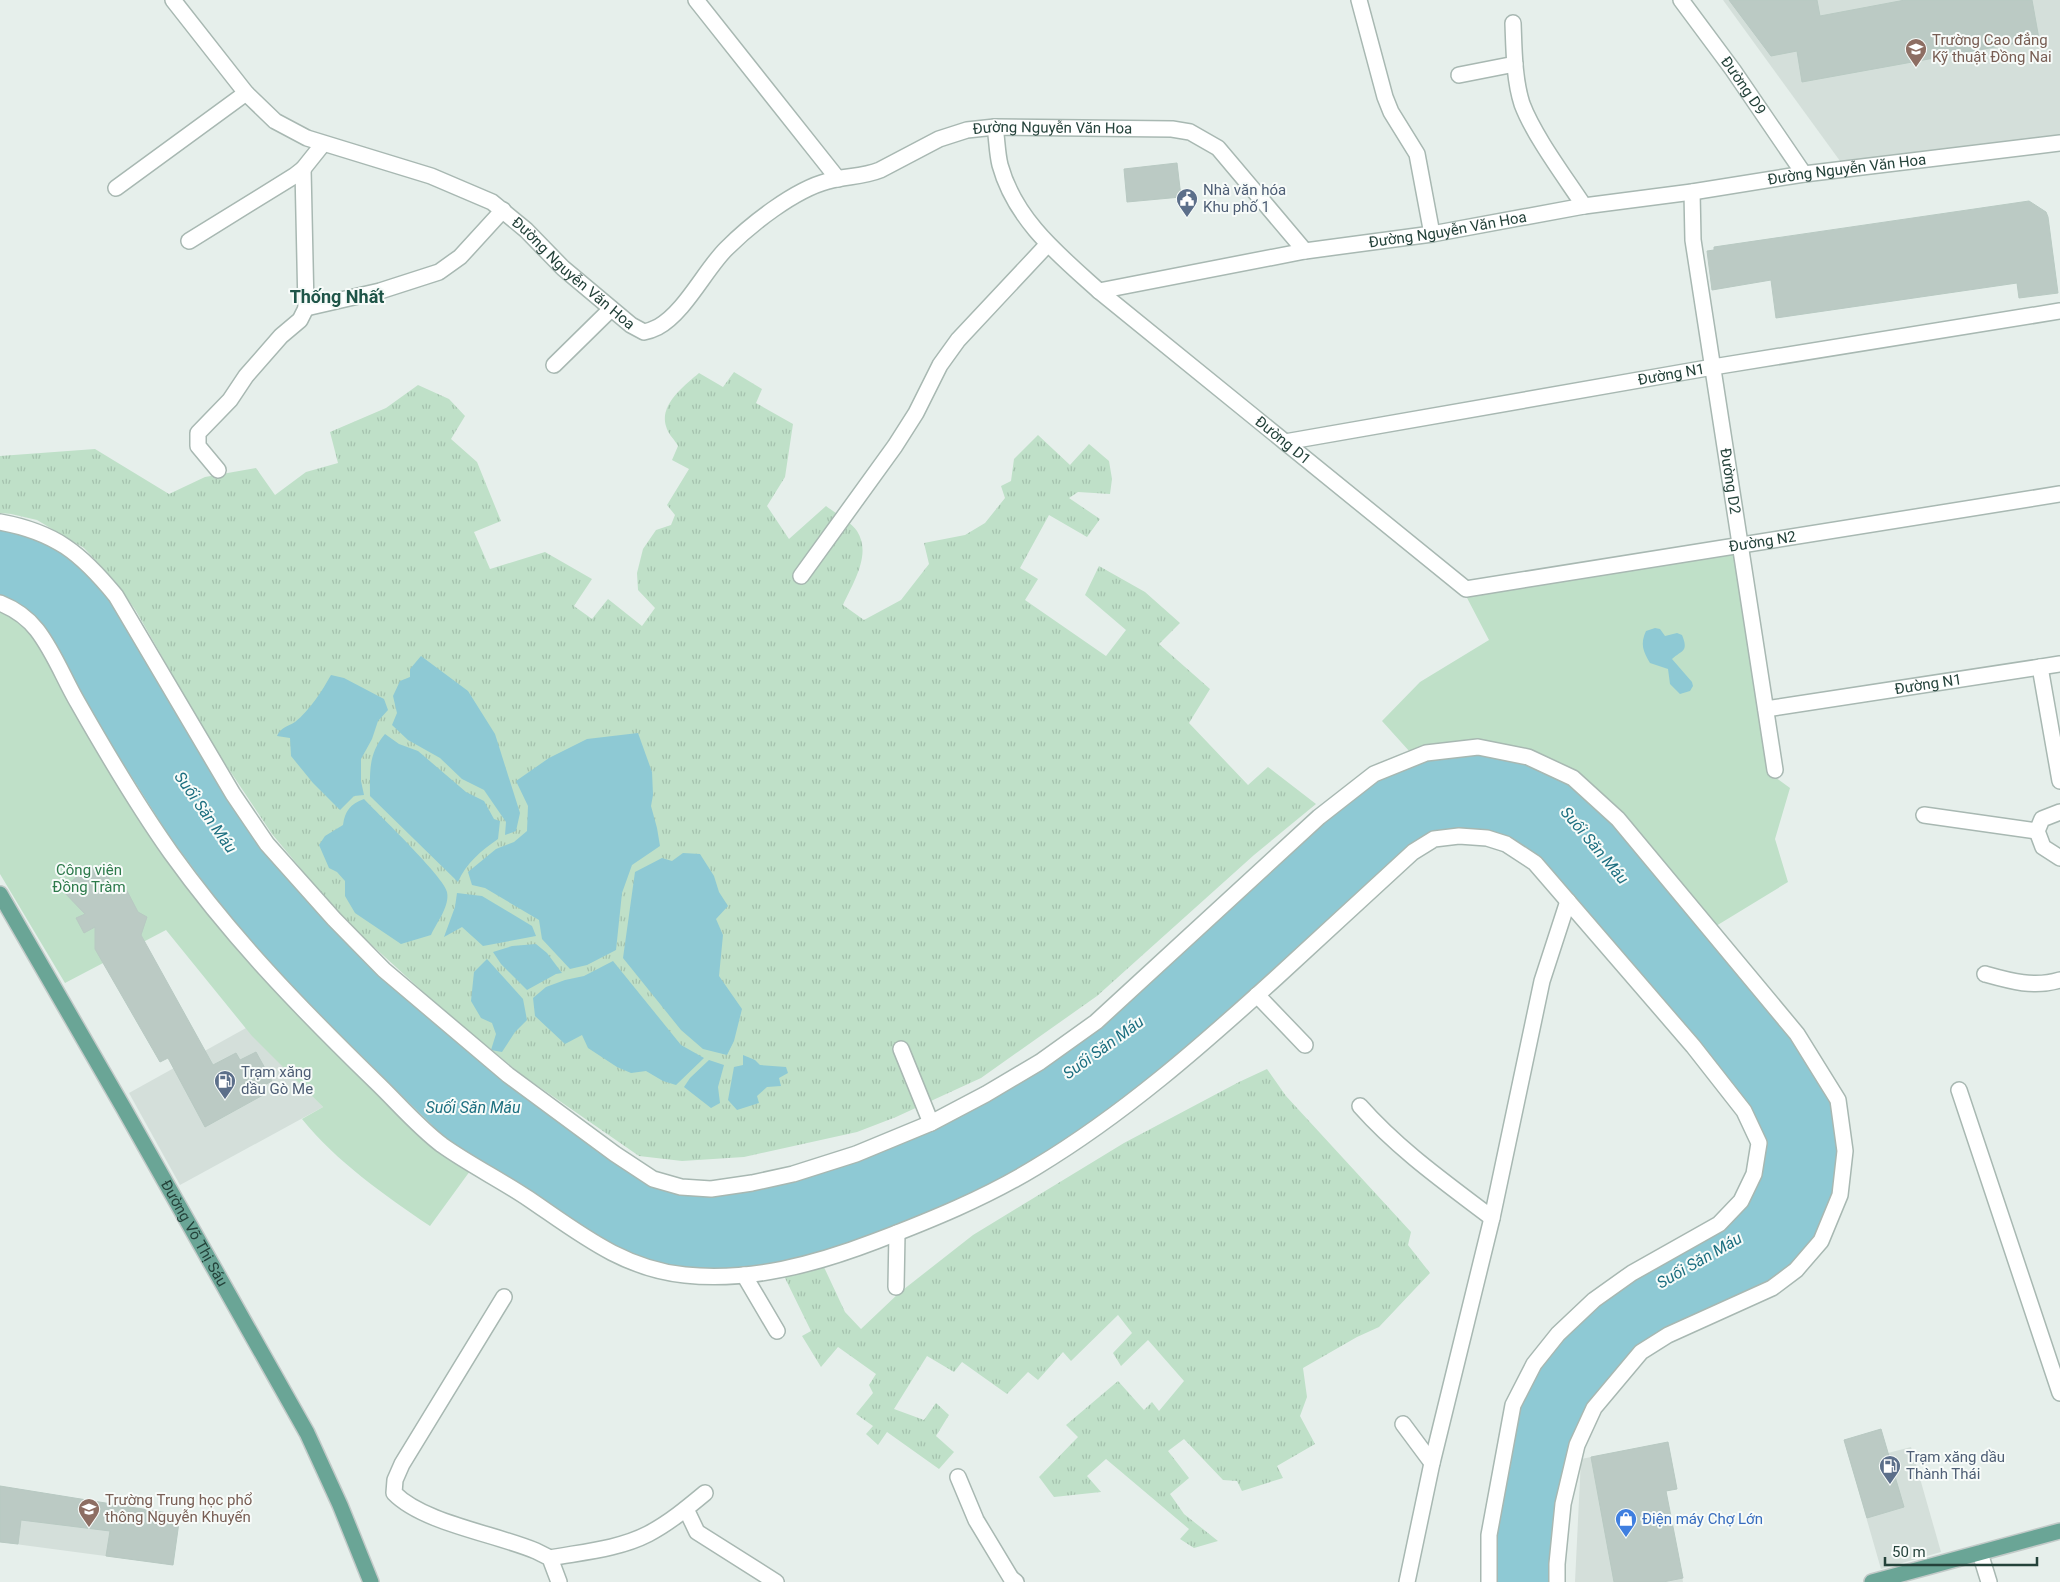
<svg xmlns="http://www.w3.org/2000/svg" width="2060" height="1582" font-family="Roboto,sans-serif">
  <defs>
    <pattern id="grass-tufts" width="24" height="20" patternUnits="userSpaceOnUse" patternTransform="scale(1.25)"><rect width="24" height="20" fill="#bfe0c8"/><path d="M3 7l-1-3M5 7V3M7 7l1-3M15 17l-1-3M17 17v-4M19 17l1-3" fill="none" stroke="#a4c1ad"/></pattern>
  </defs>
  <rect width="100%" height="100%" fill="#e6efeb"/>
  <!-- built -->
  <g fill="#d4dfda">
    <path d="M1723,0h337v136l-220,25z"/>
    <path d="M246,1028l77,79 -143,78 -51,-92z"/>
    <path d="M1881,1429l7,24 23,-6 30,105 -60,17 -37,-129z"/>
    <path d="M1668,1442l9,47 -11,2 17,91h-108l6,-123z"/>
    <path d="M0,1486l180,29 -7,50 -173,-23z"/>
  </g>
  <!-- grass -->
  <g fill="url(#grass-tufts)">
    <path d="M734,372l28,17 -6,14 37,21 -8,53 -18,29 22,33 37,-33c8,6 26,17 31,25 15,23 -4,52 -14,74l21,15 37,-20 28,-36 -5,-21 41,-8 20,-12 20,-25 -4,-12 10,-5 3,-22 24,-24 32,30 19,-21 20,17 3,18 -2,15 -32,-2 -9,6 31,21 -13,18 -38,-22 -29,53 18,11 -13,21 81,56 20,-26 -41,-35 14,-29 46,26 35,31 -21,21 51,45 -21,34 59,62 20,-18 48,37 -62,51 -157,141 -116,82 -85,39 -39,15 -113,25 -62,4 -43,-5 -117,-81 -80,-66 -101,-92 -69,-83 -60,-90 -76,-133 -21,-30 -31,-33 -47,-28 -26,-6 -11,-1v-57l95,-7 74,45 36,-17 51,-9 19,27 31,-23 32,-9 -8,-31 56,-24 32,-23 31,14 16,17 -14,23 26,23 24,59 -27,11 16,37 55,-17 47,27 -18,27 18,13 16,-20 34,27 13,-18 -17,-18 -1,-17 6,-24 13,-19 15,-5 4,-10 -8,-10 22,-36 -17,-9 6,-14c-3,-6 -9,-11 -11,-17 -10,-23 17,-43 32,-56l24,14z"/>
    <path d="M1267,1069l19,27 125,136 -3,13 22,28 -51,54 -22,10 -54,31 4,29 -7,19 15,28 -38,22 6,12 -41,13 -5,-10 -14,-1 -39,-41 -16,12 21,27 -19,16 14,20 34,27 -24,7 -14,-9 9,-10 -83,-70 -19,17 14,16 -47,5 -15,-20 39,-40 -12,-12 52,-44 26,29 8,-8 7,9 25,-30 -36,-41 -27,26 -8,-13 19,-20 -14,-18 -47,46 -8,-9 -25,28 -10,-8 -21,22 -45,-32 -8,10 -27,-16 -33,53 30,11 12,-17 13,12 -13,21 18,16 -15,17 -52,-37 -9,13 -12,-11 7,-8 -17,-12 17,-21 -4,-8 7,-11 -38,-27 -17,20 -19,-31 9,-5 -27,-55 39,-11 22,47 16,17 38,-36 74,-58 151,-92 115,-61z"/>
  </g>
  <!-- park -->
  <g fill="#bfe0c8">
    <path d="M1736,550l35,224 19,14 -15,51 13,43 -72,44 -97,-118 -44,-38 -47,-21 -47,-9 -57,5 -14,7 -28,-31 38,-39 69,-42 -24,-46z"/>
    <path d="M0,611l24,15 11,12c64,121 136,237 226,339l174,173 35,21 -40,55c-46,-31 -93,-64 -128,-107l21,-12 -71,-71 -86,-106 -101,53 -65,-109z"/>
  </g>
  <!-- water -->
  <g fill="#8ec9d4">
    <path d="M0,530l18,3 36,13 38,32 18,23 69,118 80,128 71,79 55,54 102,86 62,49 100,70 29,9 35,2 145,-35 243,-134 223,-205 53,-41 49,-21 51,-6 48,9 44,21 43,39 179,215 40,64 7,50 -4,41 -19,44 -26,29 -20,15 -133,66 -49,57 -17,37 -15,62 -5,79h-54v-47l24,-128 20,-40 22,-27 36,-34 37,-27 89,-50 37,-53 6,-34 -16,-34 -212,-251 -30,-20 -18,-6 -32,-3 -27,4 -25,15 -210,194 -88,68 -61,43 -53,29 -71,35 -64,24 -67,20 -53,9 -56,-1 -29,-5 -32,-11 -31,-17 -89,-61 -57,-35 -174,-171 -35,-41 -68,-91 -69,-109 -54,-98c-13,-15 -26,-27 -46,-34z"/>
    <path d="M1655,628l5,1 5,7 12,-3 5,2c7,17 0,15 -10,24l20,23 1,4 -3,5 -10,3 -10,-10 -2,-15 -18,-6c-7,-12 -10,-19 -4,-32z"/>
    <path d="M421,656l47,35 27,43 25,79 -4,18 -11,4 1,-13 -22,-32 -22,-11 -22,-21 -32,-18 -16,-15 5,-12 -4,-17 7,-15 10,-4v-8z"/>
    <path d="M331,675l13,3 40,21 4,11 -10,11 -6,18 -11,20v22l3,14 -10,1 -14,14 -27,-27 -22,-27 -1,-18 -13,-2c4,-9 10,-9 18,-14 15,-12 27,-31 36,-47z"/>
    <path d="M638,733l14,39 1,23 -2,11 6,22 3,18 -28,19 -10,28 -6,57 -29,15 -17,4 -28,-30 -3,-19 -54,-32 -13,-3 -4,-13 28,-23 18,-7 13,-11 1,-25 -12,-25 33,-23 38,-19z"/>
    <path d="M385,734l14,10 19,7 48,41 18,9 10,18 6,2 -2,18c-17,12 -32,24 -40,43l-88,-86c0,-24 -2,-42 15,-62z"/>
    <path d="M364,799c13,14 81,79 83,93 3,14 -10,30 -16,43l-30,9 -46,-31 -10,-17v-15l-8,-9 -8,-4 -10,-23 6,-9 18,-11c2,-14 7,-21 21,-26z"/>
    <path d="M683,853l17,1 14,22 5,16 9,14 -12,13 7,16 -4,41 23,33 -8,32 -7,14 -24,-6 -22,-19 -58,-72 12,-86 27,-14 10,3z"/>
    <path d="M457,893l25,3 50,30 4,10 -53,10 -21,-19 -18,10 11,-30z"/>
    <path d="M536,944l11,9 15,20 -6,1 -29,16 -26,-26 -8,-12 19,-6z"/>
    <path d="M487,959l36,40 4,21 -12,12 -13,20 -11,-2 5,-16 -4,-11 -11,-5 -10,-17 3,-29z"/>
    <path d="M613,961l68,84 23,13 -28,27 -13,-4 -17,-10 -15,2 -14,-6 -29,-19 -6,-13 -17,9 -30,-28 -2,-18 13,-11 19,-7 19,-4z"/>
    <path d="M743,1055l12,5 5,5 26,2 2,6 -9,5 2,8 -14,1 -10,9 2,7 -22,7 -9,-10 6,-33 9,-2z"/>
    <path d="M709,1060l15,5 -6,22 2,16 -9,5 -27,-21 6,-9z"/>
  </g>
  <!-- building -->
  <g fill="#bbcac4" stroke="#b8c9c2">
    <path d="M1729,0h88l3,16 85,-16h127l7,39 -237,43 -5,-31 -26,5z"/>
    <path d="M1177,163l4,34 -54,5 -3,-33z"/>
    <path d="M2029,201l17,11 2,5 10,76 -39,5 -2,-15 -241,35 -5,-38 -59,10 -5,-39 7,-1v-3z"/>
    <path d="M107,865l5,31 14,-7 12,23 9,5 -6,18 72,130 23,-12 4,7 16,-8 16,29 -13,7 4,7 -58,32 -37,-69 -8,4 -65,-113v-22l-11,6 -8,-15 9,-4 -24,-25 16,-12 -1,-6z"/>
    <path d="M1881,1429l23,78 -37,11 -23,-78z"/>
    <path d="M1668,1442l9,47 -11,2 17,87 -20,4h-49l-23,-125z"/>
    <path d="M0,1486l180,29 -7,50 -67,-9 4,-25 -89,-11 -3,24 -18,-2z"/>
  </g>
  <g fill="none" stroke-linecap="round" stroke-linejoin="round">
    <!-- minor casing -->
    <g stroke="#a8b8b2" stroke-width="18">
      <g id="minor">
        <path id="s1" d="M173,0l73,93 29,28 32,17 124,38 61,26 34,28 37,38 68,57 13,7c5,-1 10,-3 14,-5 27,-15 47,-57 68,-78 25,-25 68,-59 102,-68 17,-5 35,-4 52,-11l59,-31 28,-9 28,-3 177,2 18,3 28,16 87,103 127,-17 152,-28 108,-14 112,-18 256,-31"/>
        <path d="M696,0l142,179"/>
        <path d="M1359,0l26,97 6,15 26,42 15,80"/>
        <path id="s2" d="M1681,0l52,70 71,104"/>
        <path d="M1513,23c1,26 1,56 9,81 12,32 43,73 62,102"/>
        <path d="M1459,75l56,-11"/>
        <path id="s3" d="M995,127c2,12 2,26 5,38 15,55 59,90 99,126l367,298 594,-95"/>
        <path d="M116,188l130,-95"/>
        <path id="s4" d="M1692,192l1,48 82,530"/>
        <path d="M189,241l105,-65 9,-7 20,-25"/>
        <path d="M1099,291l206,-40"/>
        <path d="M306,308l74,-17 59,-19 21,-15 43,-47"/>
        <path d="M554,365l57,-56"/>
        <path id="s5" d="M1285,442l428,-75 347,-56"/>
        <path d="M218,470l-20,-24v-13l32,-33 16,-24 35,-40 19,-16 6,-12 -3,-139"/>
        <path d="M0,522c55,10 81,31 116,74l117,198 34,50 67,75 50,51 124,105 107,79 38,25 28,8 30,2 41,-6 41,-9 63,-20 75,-31 55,-29 54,-32 56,-40 223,-205 55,-43 52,-21 52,-6 50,10 45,21 45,41 179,215 41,66 7,51 -5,44 -19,46 -25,29 -24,18 -104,47 -27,17 -47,56 -17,37 -14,59 -6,60v18"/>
        <path d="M801,576l94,-130 21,-33 24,-48 18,-25 89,-95"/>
        <path d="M0,603c15,6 27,14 37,27 17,22 27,49 41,73 29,51 59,102 93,150 61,85 129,155 204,228 22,21 43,46 67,64 28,20 59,35 87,54 50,34 94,70 156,76 65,7 131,-11 191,-34 55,-21 109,-43 160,-74 88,-53 165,-121 240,-189 46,-42 91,-84 137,-126l21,-13 25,-3 28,2 19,6 29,19 158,183 51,65 15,32 -5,31 -13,27 -22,23 -87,49 -38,27 -36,34 -24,30 -21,41 -24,130v47"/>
        <path d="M2040,667l20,114"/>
        <path id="s6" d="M1766,709l294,-45"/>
        <path d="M2060,812l-18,7 -5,12 6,16 17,11"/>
        <path d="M1924,815l113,16"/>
        <path d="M1985,974c25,7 49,14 75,6"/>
        <path d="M1257,995l48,50"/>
        <path d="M901,1049l30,74"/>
        <path d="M1959,1090l101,303"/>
        <path d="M1360,1106c39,44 86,77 132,112"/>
        <path d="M744,1275l33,56"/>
        <path d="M896,1287l1,-54"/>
        <path d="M504,1297l-102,167 -7,16 -1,13c29,30 102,41 142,58l14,7 9,24"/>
        <path d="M1403,1424l29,39"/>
        <path d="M958,1477l18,43 35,58 5,4"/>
        <path d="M686,1509l11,23 79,50"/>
        <path d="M1980,1553l9,29"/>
        <path d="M550,1558c32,-6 69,-9 98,-24 21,-11 39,-26 57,-41"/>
        <path d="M1407,1582l25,-119 60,-245 50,-237 26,-80"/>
      </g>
    </g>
    <!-- major casing -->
    <g stroke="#c2cac8" stroke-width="18">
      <g id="major">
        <path id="s7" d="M0,894l123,213 184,326 33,72 31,77"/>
        <path d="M1872,1582l188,-51"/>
      </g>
    </g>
    <!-- minor -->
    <use href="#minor" stroke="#fff" stroke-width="15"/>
    <!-- major -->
    <use href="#major" stroke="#6aa596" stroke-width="15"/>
  </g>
  <!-- icons -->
  <defs>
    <g id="university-pin" transform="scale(1.125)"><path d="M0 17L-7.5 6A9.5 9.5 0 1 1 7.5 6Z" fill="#8d6e63" stroke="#f7fbf9"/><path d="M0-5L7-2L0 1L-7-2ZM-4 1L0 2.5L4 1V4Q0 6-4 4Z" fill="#fff"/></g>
    <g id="civic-pin" transform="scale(1.125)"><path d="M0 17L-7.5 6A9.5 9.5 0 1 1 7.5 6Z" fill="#5c6f8a" stroke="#f7fbf9"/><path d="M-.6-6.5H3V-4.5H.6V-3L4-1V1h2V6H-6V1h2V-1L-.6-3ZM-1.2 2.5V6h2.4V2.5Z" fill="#fff"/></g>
    <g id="fuel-pin" transform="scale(1.125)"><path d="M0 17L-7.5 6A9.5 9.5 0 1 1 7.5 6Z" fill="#5c6f8a" stroke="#f7fbf9"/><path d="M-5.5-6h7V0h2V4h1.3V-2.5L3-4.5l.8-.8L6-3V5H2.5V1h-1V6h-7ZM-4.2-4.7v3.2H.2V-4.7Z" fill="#fff"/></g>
    <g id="school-pin" transform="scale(1.125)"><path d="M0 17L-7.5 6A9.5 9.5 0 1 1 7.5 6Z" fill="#8d6e63" stroke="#f7fbf9"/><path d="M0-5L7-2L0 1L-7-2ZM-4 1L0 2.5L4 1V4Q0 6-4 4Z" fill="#fff"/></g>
    <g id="shop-pin" transform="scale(1.125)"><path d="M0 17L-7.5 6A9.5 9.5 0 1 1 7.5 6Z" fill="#3f7fe0" stroke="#f7fbf9"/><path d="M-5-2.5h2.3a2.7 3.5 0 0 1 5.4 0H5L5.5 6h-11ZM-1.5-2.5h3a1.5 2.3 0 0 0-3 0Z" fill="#fff"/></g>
  </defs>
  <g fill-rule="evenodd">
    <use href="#university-pin" x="1916" y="49"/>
    <use href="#civic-pin" x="1187" y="199"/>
    <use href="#fuel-pin" x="225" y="1081"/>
    <use href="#fuel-pin" x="1890" y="1466"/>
    <use href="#school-pin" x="89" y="1509"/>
    <use href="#shop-pin" x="1626" y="1519"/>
  </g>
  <g text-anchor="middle" stroke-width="4" stroke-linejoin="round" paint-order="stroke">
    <!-- education labels -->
    <g font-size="15" fill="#785e54" stroke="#f7fbf9" text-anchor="start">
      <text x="1932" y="45">Trường Cao đẳng<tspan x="1932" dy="17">Kỹ thuật Đồng Nai</tspan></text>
      <text x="105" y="1505">Trường Trung học phổ<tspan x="105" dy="17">thông Nguyễn Khuyến</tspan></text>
    </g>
    <!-- street labels -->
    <g font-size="15" fill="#24423a" stroke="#f7fbf9">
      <text dy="5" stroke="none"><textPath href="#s2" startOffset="106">Đường D9</textPath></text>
      <text dy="5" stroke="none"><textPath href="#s1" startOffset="1069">Đường Nguyễn Văn Hoa</textPath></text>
      <text dy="5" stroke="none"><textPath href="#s1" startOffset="1922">Đường Nguyễn Văn Hoa</textPath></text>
      <text dy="5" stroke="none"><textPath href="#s1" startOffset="1518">Đường Nguyễn Văn Hoa</textPath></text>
      <text dy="5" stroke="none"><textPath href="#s1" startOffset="499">Đường Nguyễn Văn Hoa</textPath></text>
      <text dy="5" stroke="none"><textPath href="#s5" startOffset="392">Đường N1</textPath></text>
      <text dy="5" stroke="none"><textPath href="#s3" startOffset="438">Đường D1</textPath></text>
      <text dy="5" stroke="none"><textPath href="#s4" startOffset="292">Đường D2</textPath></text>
      <text dy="5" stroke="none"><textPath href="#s3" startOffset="974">Đường N2</textPath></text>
      <text dy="5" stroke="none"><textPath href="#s6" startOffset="164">Đường N1</textPath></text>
      <text dy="5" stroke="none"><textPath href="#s7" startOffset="391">Đường Võ Thị Sáu</textPath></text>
    </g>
    <!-- service labels -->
    <g font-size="15" fill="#4e5e75" stroke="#f7fbf9" text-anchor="start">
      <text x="1203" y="195">Nhà văn hóa<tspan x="1203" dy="17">Khu phố 1</tspan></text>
      <text x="241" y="1077">Trạm xăng<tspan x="241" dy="17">dầu Gò Me</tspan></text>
      <text x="1906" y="1462">Trạm xăng dầu<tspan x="1906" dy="17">Thành Thái</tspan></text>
    </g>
    <!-- park labels -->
    <g font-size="15" fill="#2d7a4b" stroke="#f7fbf9">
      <text x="89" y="875">Công viên<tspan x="89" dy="17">Đồng Tràm</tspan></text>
    </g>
    <!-- shop labels -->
    <g font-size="15" fill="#366cbe" stroke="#f7fbf9" text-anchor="start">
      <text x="1642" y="1524">Điện máy Chợ Lớn</text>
    </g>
    <!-- water labels -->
    <g font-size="16" font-style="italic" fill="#1c6f80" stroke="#f7fbf9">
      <text transform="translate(206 812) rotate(55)" y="6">Suối Săn Máu</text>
      <text transform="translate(1595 845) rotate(50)" y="6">Suối Săn Máu</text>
      <text transform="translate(1103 1047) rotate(-36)" y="6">Suối Săn Máu</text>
      <text x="473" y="1113">Suối Săn Máu</text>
      <text transform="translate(1699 1260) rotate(-30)" y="6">Suối Săn Máu</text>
    </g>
    <!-- quarter labels -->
    <g font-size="18" font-weight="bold" fill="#1f5548" stroke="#f7fbf9">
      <text x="337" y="303">Thống Nhất</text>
    </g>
  </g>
  <!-- scale -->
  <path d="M1885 1557v8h152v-8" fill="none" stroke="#24423a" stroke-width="2.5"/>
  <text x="1892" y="1557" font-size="15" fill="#24423a" stroke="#f7fbf9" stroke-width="4" paint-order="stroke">50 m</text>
</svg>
